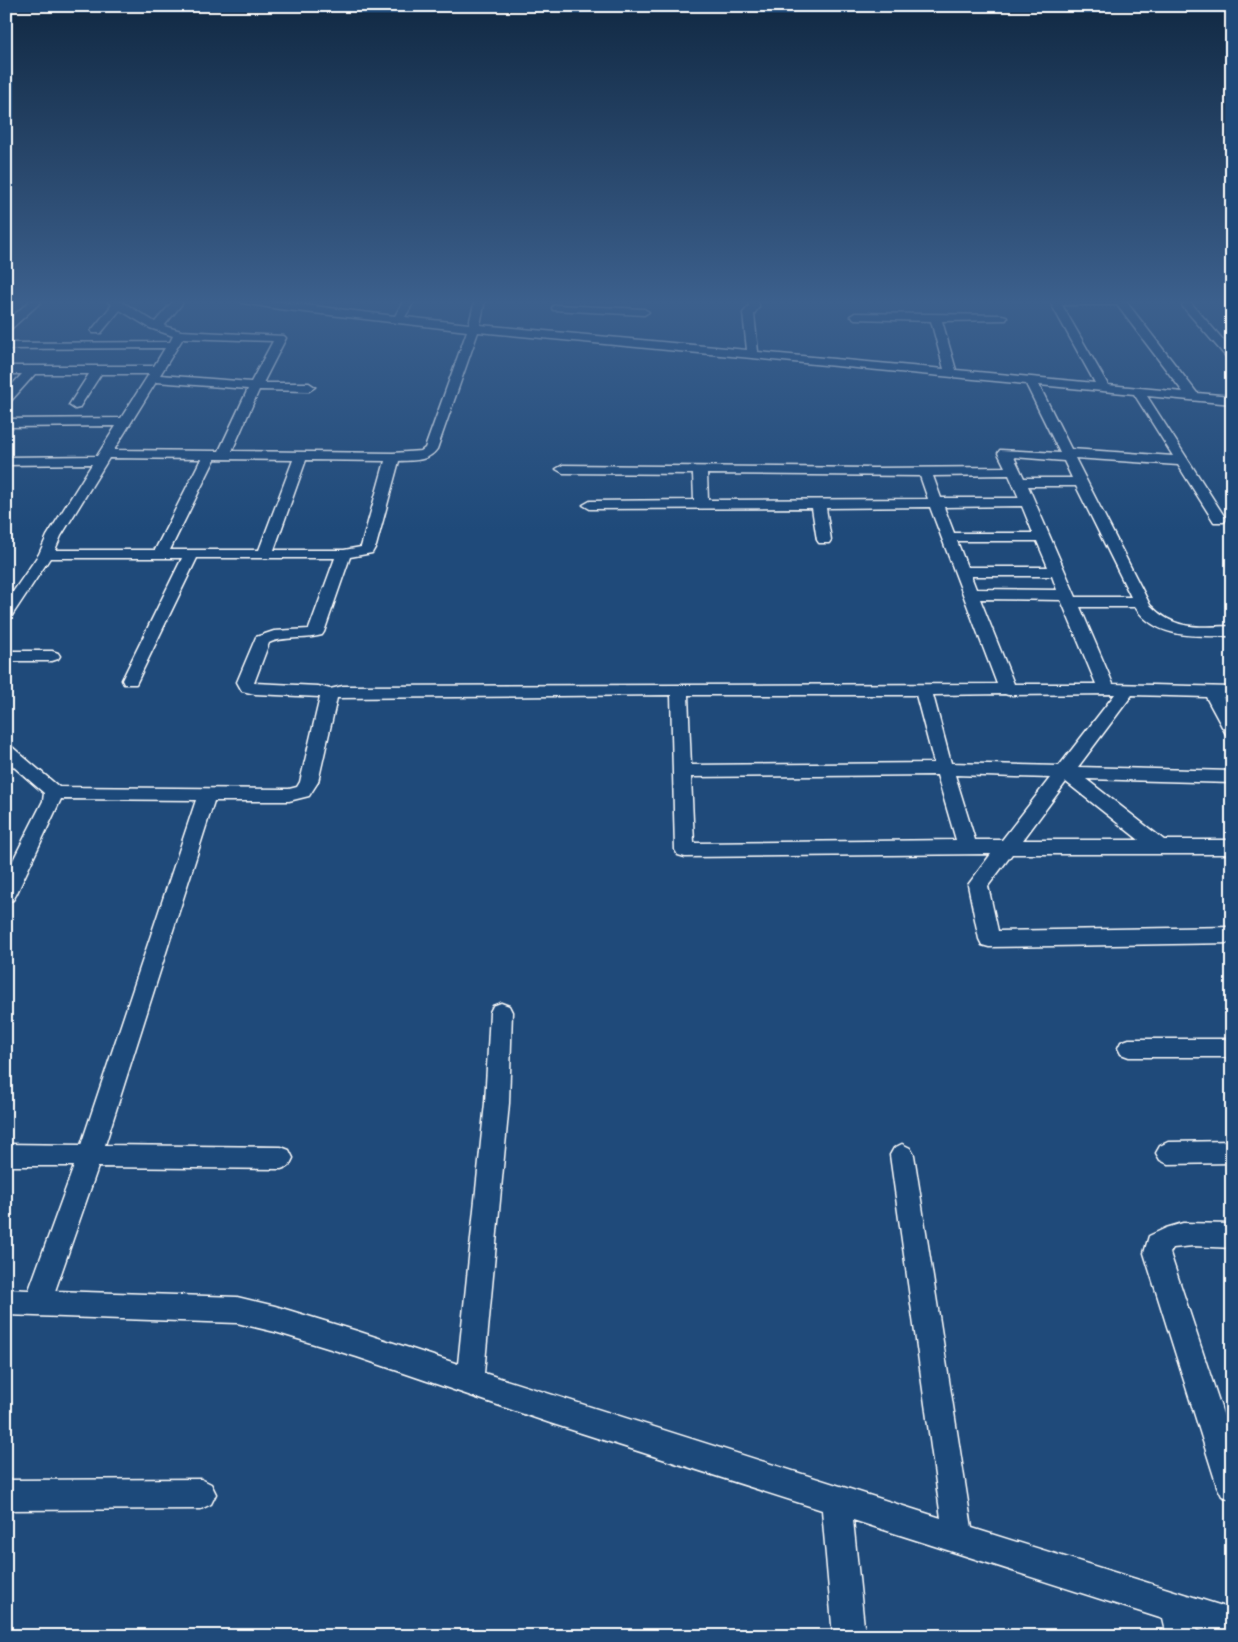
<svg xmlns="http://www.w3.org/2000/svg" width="1238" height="1642" font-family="Caveat,sans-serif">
  <rect width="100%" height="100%" fill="#1f4a7a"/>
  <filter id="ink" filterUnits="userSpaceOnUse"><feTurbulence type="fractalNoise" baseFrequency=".02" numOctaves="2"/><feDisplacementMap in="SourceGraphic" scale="10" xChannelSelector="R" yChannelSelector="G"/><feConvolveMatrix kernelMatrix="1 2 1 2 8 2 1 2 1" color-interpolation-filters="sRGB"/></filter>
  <g filter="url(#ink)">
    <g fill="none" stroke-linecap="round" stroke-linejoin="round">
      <!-- minor casing -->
      <g stroke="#fff" stroke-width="3">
        <g id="minor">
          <path d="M31,300h12l-33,30 -4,1v-9z"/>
          <path d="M106,300h13l36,22 19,-22h11l-21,26 17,5 103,5 2,2 -23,45h46l6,4 -6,4 -50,-1 -27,61 161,2 28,-2 4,-3 42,-117 -188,-22 -36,-6 -5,-3h27l130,16 9,-16h11l-10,17 64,7 6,-24h10l-5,25 267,25 -4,-37 6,-7 -1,-6h10l1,7 -5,7 4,38 186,17 -13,-48 -76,-2 -5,-3 5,-3 147,2 4,1 1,2 -1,2 -64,1 14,49 139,13 -46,-83h76l72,93 35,3v8l-85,-8 79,123 -2,3h-10l-36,-57 -103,-7 75,147c25,26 48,22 82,21v10c-35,0 -75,4 -97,-29h-55l33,77 119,3v10h-9l9,16v23l-6,-2 -20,-37 -74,-2 -54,72 154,4v12l-146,-4 78,61h68v14h-220l-24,32 10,45 234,-4v16l-243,4 -7,-2 -3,-6 -11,-54 23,-31 -306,3 -7,-2 -3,-5 -4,-155 -334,3 -19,84 -9,14 -20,5h-75l-109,344 176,2 8,3 4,8 -4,8 -8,3 -183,-2 -43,124 182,6 38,9 82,25 101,33 27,-261 5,-91 3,-6 8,-3 8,3 3,6 -3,91 -25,270 457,145 -51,-363 4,-7 8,-4 8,4 4,7 58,373 260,81v27h-15l-20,-7 2,7h-32l-4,-17 -310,-99 12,116h-32l-11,-126 -272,-87 -193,-66 -82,-25 -38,-9 -231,-8v-26l23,1 45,-124h-68v-22l75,1 115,-345 -135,-1 -45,96 -3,5 -7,2v-28l37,-73 1,-8 -38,-33v-15l6,2 47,40 230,2 8,-2 3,-5 20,-85 -65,-3 -13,-3 -5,-9 19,-45 18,-6 35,-2 26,-71h-138l-59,122 -2,4h-12l-2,-4 60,-122h-132l-39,59 -5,2v-17l33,-48 8,-18 45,-72 -86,1v-8l91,-1 19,-30 -110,1v-8l115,-1 28,-44h-48l-22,34 -4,1 -6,-4 20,-31h-54l-25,28 -4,1v-12l16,-17h-16v-8h148l11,-18 -159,1v-6l164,-1 3,-6 -23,-8 -30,-18 -19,23h-8l-2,-2 21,-26zM1062,305h55l66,87 -75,-7zM478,332l548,52 34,69 -60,-3 -2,3 7,14 -131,1 -311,-3 -7,4 7,4 130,1 1,26 -104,1 -7,4 7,4 222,-1 5,32 2,3h10l2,-3 -5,-32 104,-1 67,177 -654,2 -13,3 -12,-3 -64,-3 15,-40c14,-7 36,-3 53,-8l2,-3 26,-75 22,-4 4,-7 23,-85c14,-1 29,1 38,-12zM183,338l90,3 -22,41 -91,-7zM156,382l92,7 -29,62 -105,-1zM1039,385l95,9 39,62 -102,-7zM1014,457l50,4 8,17h-48zM109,458l92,1 -46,91h-100l6,-14zM215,459l78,1 -34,90h-89zM306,460l79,1 -24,86 -17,3h-70zM707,474l213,2 8,23 -220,1zM1009,475l10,23h-78l-8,-22zM1028,486h48l55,111h-55zM1022,506l11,27h-79l-10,-26zM957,541h80l11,26h-81zM971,576h81l5,14 -81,-1zM980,599l81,1 35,84h-82zM1005,694l3,1 107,-1 -56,72 -108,-3 -18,-68zM688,695h228l18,68 -243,2zM937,775l19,65 -262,3 -3,-66zM955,775l95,3 -48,62h-27zM1066,782l73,58h-116z"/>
          <path d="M1187,302l4,1 41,47v10l-4,-1 -45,-52 -1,-2z"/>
          <path d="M557,305l87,4 5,3 -5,3 -91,-5 -1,-2 1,-2z"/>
          <path d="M6,651h46l6,2 2,3 -2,3 -6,2h-46z"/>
          <path d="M1129,1039h103v18h-103l-8,-3 -3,-6 3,-6z"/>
          <path d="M1232,1141v22l-64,1 -8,-4 -4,-7 4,-7 8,-4z"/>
          <path d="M1183,1223l49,1v24l-39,-2 -20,2 -3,5 62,188v59l-10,-4 -5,-10 -73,-233 5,-17 17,-8z"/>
          <path d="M201,1479l10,5 5,10 -5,10 -10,5 -195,1v-30z"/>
        </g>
      </g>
      <!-- minor -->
      <use href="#minor" fill="#1f4a7a" fill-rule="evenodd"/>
    </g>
  </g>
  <!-- sky -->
  <linearGradient id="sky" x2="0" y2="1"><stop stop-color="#112943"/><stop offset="0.57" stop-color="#3c608d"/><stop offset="1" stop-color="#3c608d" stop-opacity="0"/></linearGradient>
  <rect width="1238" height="530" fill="url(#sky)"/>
  <!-- margin -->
  <rect width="1238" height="1642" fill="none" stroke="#1f4a7a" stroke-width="25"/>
  <rect x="12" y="12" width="1213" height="1617" fill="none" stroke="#fff" stroke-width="2" filter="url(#ink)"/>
</svg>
